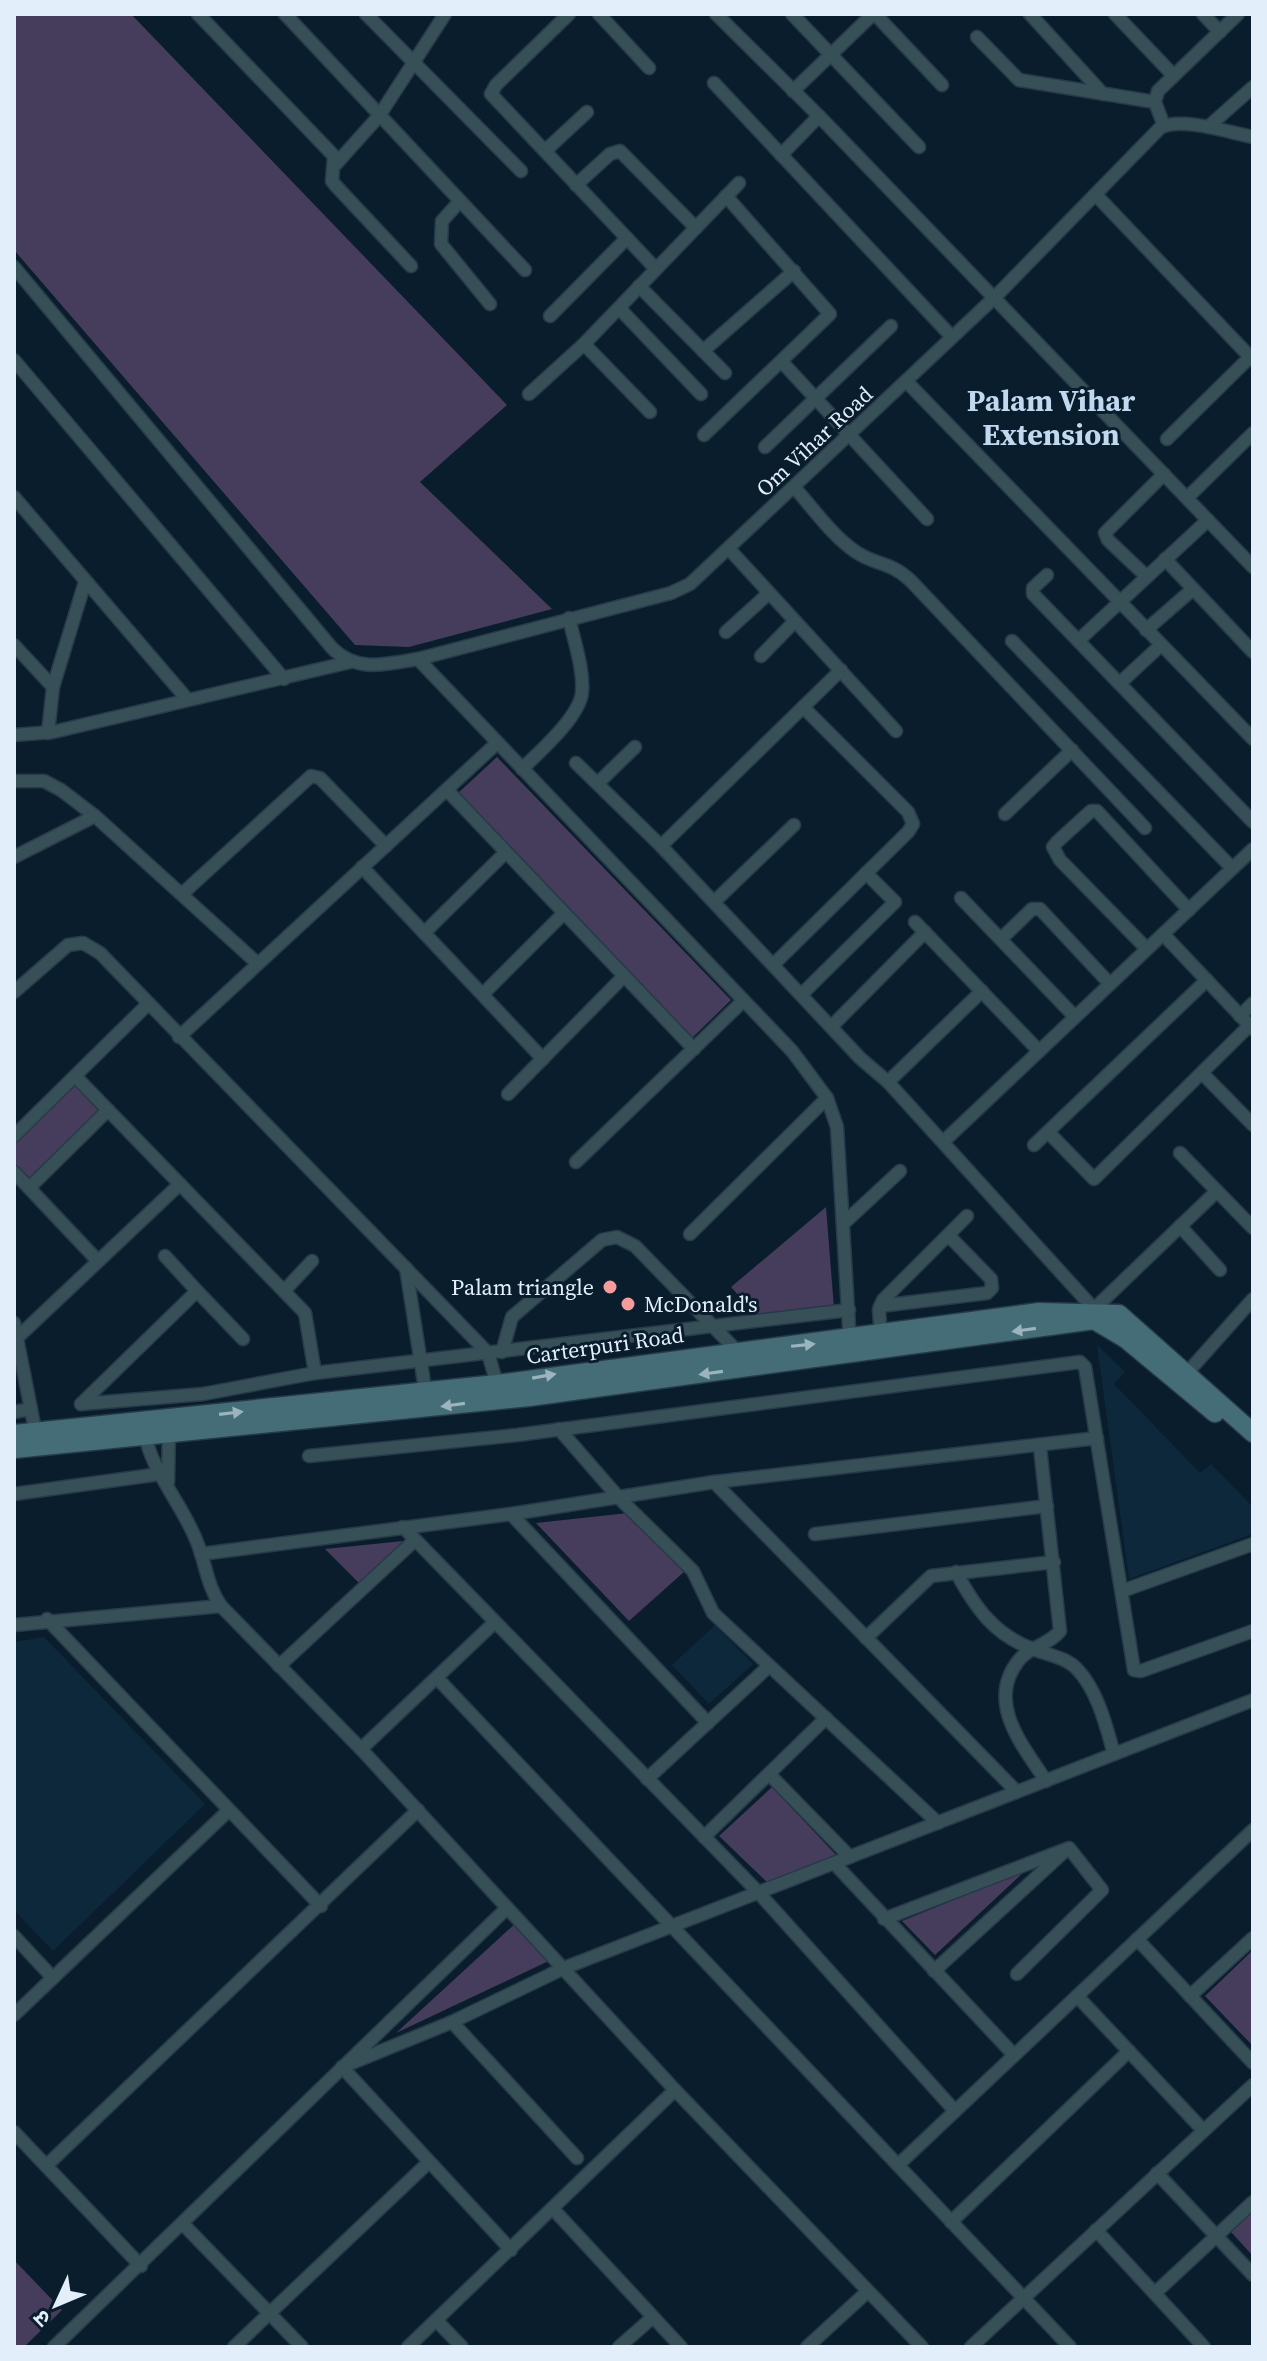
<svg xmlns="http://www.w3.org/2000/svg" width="1267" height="2361" font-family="'Source Serif 4','Noto Sans Devanagari',serif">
  <rect width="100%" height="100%" fill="#091d2c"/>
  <!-- built -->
  <g fill="#0d283b">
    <path d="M1097,1345l28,27 -11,12 86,89 11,-9 42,43v27l-124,45z"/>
    <path d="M715,1625l38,39 -44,40 -37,-39z"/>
    <path d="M44,1637l161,167 -152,147 -39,-41v-268z"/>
  </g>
  <!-- green -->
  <g fill="#463c5b">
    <path d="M14,14h117l376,391 -87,77 132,127 -143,38 -54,-2 -341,-395z"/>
    <path d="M497,757l234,243 -39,38 -235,-244z"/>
    <path d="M75,1085l24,26 -70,68 -15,-16v-19z"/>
    <path d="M826,1207l8,101 -76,9 -27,-30z"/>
    <path d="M628,1513l57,58 -56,50 -93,-98z"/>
    <path d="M403,1541l-43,43 -35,-35z"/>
    <path d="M772,1787l67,71 -70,26 -50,-48z"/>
    <path d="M1025,1871l-90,84 -33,-34z"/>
    <path d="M518,1921l35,38 -157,74z"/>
    <path d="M1253,1950v96l-48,-50z"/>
    <path d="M1253,2211v45l-22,-24z"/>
    <path d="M14,2260l48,50 -38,37h-10z"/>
  </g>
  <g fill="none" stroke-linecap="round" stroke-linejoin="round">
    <!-- minor casing -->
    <g stroke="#273a49" stroke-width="15">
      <g id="minor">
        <path d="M198,14l136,142 -2,25 4,5 75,80"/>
        <path d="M285,14l240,256"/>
        <path d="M366,14l155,157"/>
        <path d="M569,14l-73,71 -5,9 165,175"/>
        <path d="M599,14l50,54"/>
        <path d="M716,14l103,102 434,451"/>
        <path d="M792,14l127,133"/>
        <path d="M875,14l67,71"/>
        <path d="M1030,14l73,80"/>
        <path d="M1115,14l58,61"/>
        <path d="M1203,14l17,18"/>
        <path d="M977,37l42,43 136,22"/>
        <path d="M714,83l238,254"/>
        <path d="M793,91l80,-77"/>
        <path d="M1164,126l-9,-24 3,-11 80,-77"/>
        <path d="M1208,127l45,-40"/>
        <path d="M545,151l42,-39"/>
        <path d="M781,155l38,-39"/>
        <path d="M336,164l43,-48 66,-102"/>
        <path d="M576,185l34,-31 10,-3 76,77"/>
        <path d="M1096,195l157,165"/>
        <path d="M460,201l-18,20 -1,23 49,60"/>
        <path d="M14,267l318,381c25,25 54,16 86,11l253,-66 19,-9 305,-287 165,-169c21,-12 70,5 93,9"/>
        <path d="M639,286l86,87"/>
        <path d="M619,308l82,86"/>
        <path d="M550,316l77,-78"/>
        <path d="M584,344l66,68"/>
        <path d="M703,351l91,-80"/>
        <path d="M14,360l270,319"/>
        <path d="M782,362l145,157"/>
        <path d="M906,381l347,358"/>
        <path d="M529,394l55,-50 155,-161"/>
        <path d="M704,435l126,-121 -104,-118"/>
        <path d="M1167,439l83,-82"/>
        <path d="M765,447l126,-121"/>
        <path d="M794,487c19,21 38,49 62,65 21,14 34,9 55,29l234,247"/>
        <path d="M14,497l173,202"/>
        <path d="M1187,498l66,-65"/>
        <path d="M729,549l167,182"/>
        <path d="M1165,559l88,93"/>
        <path d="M1047,575l-14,13v6l220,228"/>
        <path d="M1146,576l-38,-36 -3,-7 59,-59"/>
        <path d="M1146,630l47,-41"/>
        <path d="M726,632l43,-39"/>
        <path d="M1079,640l129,-120"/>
        <path d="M1012,641l220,227"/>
        <path d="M14,645l39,42"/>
        <path d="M761,656l34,-35"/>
        <path d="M418,659l374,392 35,47 10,29 13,217"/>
        <path d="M1120,683l41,-38"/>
        <path d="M48,733l5,-46 32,-105"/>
        <path d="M14,735l39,-3 297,-70"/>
        <path d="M576,763l85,83 199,212 28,24 206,227v8"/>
        <path d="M522,769c17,-17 58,-52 60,-77 2,-23 -8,-51 -13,-74"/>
        <path d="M14,781h30l17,9 34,26 162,147"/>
        <path d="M598,783l37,-36"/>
        <path d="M447,790l247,259"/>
        <path d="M1005,814l67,-64"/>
        <path d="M661,846l180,-176"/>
        <path d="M14,857l81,-41"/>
        <path d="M362,867l181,192"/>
        <path d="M182,894l129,-118 9,2 66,68"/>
        <path d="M961,898l114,119"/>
        <path d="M714,902l80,-77"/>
        <path d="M915,922l124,129"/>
        <path d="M424,933l82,-81"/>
        <path d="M1163,934l90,95"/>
        <path d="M1001,939l31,-30h8l70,75"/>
        <path d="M1147,949l-87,-89 -7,-13 4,-5 34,-31h6l92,99"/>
        <path d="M773,965l135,-133 5,-8 -5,-12 -105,-105"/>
        <path d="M14,992l54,-47 15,-2 17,10 388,400 9,31"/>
        <path d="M483,994l81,-81"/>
        <path d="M801,995l94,-93 -29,-29"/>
        <path d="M1240,1016l13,-13"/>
        <path d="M831,1027l94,-95"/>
        <path d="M179,1037l318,-294"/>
        <path d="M1202,1073l51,52"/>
        <path d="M75,1076l230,237 10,60"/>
        <path d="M888,1082l94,-91"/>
        <path d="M508,1094l116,-118"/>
        <path d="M1048,1132l46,47 155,-153"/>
        <path d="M14,1136l134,-132"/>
        <path d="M943,1142l310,-293"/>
        <path d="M1034,1145l173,-165"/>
        <path d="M1180,1153l73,75"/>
        <path d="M576,1162l166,-160"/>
        <path d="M14,1172l84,89"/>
        <path d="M29,1188l79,-78"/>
        <path d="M844,1223l56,-52"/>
        <path d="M1180,1226l40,44"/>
        <path d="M690,1234l137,-136"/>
        <path d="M165,1256l32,35"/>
        <path d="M406,1268l19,121"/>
        <path d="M284,1291l28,-30"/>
        <path d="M880,1306l107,-13 5,-5 -1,-9 -43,-44"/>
        <path d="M1094,1309l123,-118"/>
        <path d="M14,1323l21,107"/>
        <path d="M18,1337l162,-153"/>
        <path d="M881,1337l-2,-27 4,-10 84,-84"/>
        <path d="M502,1352l10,-35 90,-77 15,-3 18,9 103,106"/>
        <path d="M1185,1381l2,-8 66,-74"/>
        <path d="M81,1404l122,-10 112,-21 534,-63"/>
        <path d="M81,1404l116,-113 46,48"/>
        <path d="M14,1412l17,-3"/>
        <path d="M559,1429l60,69 74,73 20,42 225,210"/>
        <path d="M145,1432c4,36 38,73 52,110 9,22 10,44 24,64l140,143 314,341 247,257"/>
        <path d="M1040,1447l20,184c-11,14 -30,15 -41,29 -34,42 4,86 27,121"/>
        <path d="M309,1456l208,-21 563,-73 5,5 49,303 7,1 112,-40"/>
        <path d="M168,1482l1,-56"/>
        <path d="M714,1482l303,310"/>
        <path d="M14,1494l146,-20"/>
        <path d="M511,1514l197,209"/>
        <path d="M403,1527l355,365 197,219"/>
        <path d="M815,1534l232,-28"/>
        <path d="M201,1554l310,-40 203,-32 383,-44"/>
        <path d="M956,1572c19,35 38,63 77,77 14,6 33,8 44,20 21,22 29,57 37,85"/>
        <path d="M1122,1591l131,-47"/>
        <path d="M47,1619l274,287"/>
        <path d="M14,1625l207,-19"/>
        <path d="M866,1638l65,-62 123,-14"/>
        <path d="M279,1666l136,-126"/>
        <path d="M437,1678l633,669"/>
        <path d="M361,1749l134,-127"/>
        <path d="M770,1775l80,82"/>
        <path d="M647,1779l121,-112"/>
        <path d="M704,1837l122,-119"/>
        <path d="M834,1863l180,192"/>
        <path d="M884,1919l185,-71 33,42 -85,84"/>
        <path d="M14,1936l39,42"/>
        <path d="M1137,1939l116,124"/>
        <path d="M934,1971l132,-121"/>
        <path d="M1077,1996l126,134"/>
        <path d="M1190,1996l63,-58"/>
        <path d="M14,2015l214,-204"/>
        <path d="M452,2022l125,136"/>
        <path d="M14,2132l127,134"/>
        <path d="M898,2165l355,-335"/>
        <path d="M46,2166l372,-356"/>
        <path d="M1157,2173l96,102"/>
        <path d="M554,2210l127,137"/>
        <path d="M951,2222l178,-171"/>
        <path d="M183,2224l119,123"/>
        <path d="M1096,2230l108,117"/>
        <path d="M511,2250l-169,-183 110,-45 112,-54 689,-268"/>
        <path d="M1155,2293l98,-91"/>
        <path d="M436,2320l26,27"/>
        <path d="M54,2347l452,-438"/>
        <path d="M234,2347l195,-185"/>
        <path d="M408,2347l267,-257"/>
        <path d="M619,2347l34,-30"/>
        <path d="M807,2347l60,-55"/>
        <path d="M971,2347l282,-262"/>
      </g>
    </g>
    <!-- secondary casing -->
    <g stroke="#273a49" stroke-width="21">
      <g id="secondary">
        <path d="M14,1434l483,-50 542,-72 80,2 134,119"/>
        <path d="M14,1449l515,-52 565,-77 32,19 89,74"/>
      </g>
    </g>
    <!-- minor -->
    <use href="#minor" stroke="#374f56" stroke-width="12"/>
    <!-- secondary -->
    <use href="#secondary" stroke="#456d77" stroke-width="18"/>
  </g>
  <!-- one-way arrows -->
  <defs><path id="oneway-solid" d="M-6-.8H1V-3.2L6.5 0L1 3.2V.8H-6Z" transform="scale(2)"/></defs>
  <g fill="#9bb4be">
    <use href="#oneway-solid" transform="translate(1024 1330) rotate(172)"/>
    <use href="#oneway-solid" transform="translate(803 1345) rotate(-6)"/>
    <use href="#oneway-solid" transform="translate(711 1373) rotate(172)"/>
    <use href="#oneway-solid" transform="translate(544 1376) rotate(-10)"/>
    <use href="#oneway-solid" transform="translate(453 1405) rotate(172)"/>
    <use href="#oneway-solid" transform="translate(231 1413) rotate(-7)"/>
  </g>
  <!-- markers -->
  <g fill="#f59b9a" stroke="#091d2c" stroke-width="3">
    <circle cx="610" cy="1287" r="8"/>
    <circle cx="628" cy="1304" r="8"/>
  </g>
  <g text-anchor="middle" stroke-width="6" stroke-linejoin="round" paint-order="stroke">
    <!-- street labels -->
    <g font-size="22" fill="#e2eef9" stroke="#091d2c">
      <text transform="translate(814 441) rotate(-43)" y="8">Om Vihar Road</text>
      <text transform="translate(605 1345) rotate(-8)" y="8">Carterpuri Road</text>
    </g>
    <!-- poi labels -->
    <g font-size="22" fill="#e2eef9" stroke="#091d2c" text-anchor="end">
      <text x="594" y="1295">Palam triangle</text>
      <text x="644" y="1312" text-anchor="start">McDonald's</text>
    </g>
    <!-- district labels -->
    <g font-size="30" font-weight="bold" fill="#c1d9ef" stroke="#091d2c">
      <text x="1051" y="411">Palam Vihar<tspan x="1051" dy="34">Extension</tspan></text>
    </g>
  </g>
  <!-- border -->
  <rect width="1267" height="2361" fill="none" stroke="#e2eef9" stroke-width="32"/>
  <!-- north arrow -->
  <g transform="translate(56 2305) rotate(226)" stroke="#091d2c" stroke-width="6" paint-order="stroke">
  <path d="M0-6L14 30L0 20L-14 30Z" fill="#e2eef9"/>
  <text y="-12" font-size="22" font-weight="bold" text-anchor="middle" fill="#e2eef9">उ</text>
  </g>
</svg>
